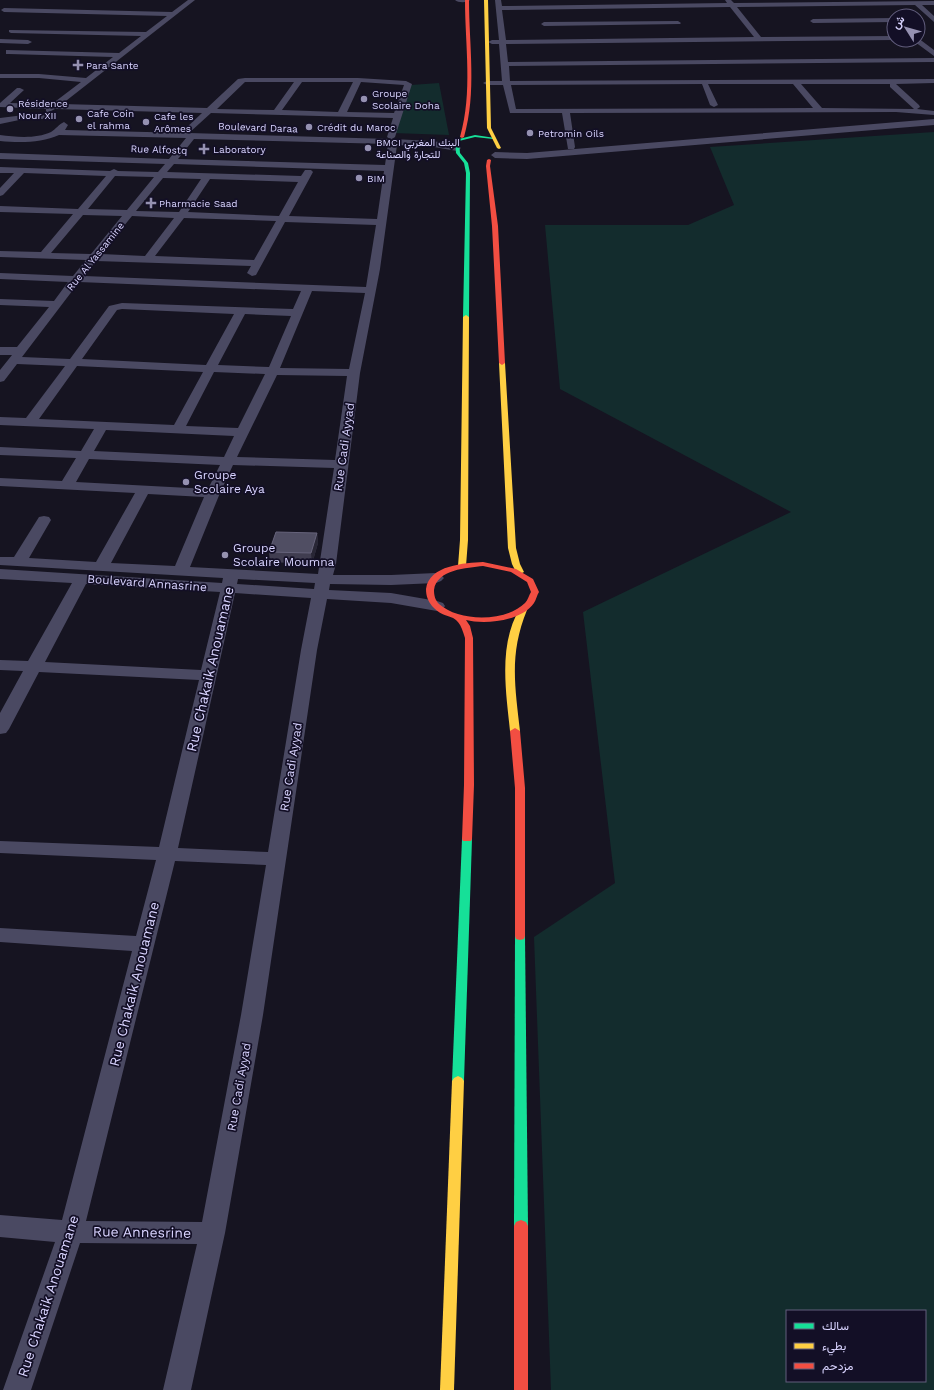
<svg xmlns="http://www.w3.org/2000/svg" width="934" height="1390" font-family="'Work Sans',Vazirmatn,sans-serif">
  <rect width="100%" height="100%" fill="#161421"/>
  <!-- green -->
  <g fill="#132c2d" fill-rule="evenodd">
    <path d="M439,83l10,52 -56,-2 18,-48z"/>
    <path d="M934,132v1258h-383l-17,-453 81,-54 -32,-271 208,-100 -231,-123 -15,-164h143l46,-20 -24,-58zM787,1311h138v70h-138z"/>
  </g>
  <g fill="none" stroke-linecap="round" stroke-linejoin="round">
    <!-- street -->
    <g fill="#4a4962" fill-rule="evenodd">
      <path d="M188,0h7l-133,104 145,4 31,-29 7,-1h113l48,3 6,3 -17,53 -3,2c13,1 61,1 69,9l-4,3 -23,-4 -37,-2 -17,124 -20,104 -24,191 -3,11h58l45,-2 5,2 3,3 -3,3 -5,2 -45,2 -61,-1 -1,6 62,3 46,8 6,2 2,3 -2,3 -6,2 -46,-8 -64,-4 -10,51 -54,365 -38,218 -34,157h-28l34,-146 -117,-1 -49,147h-28l52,-148 -55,-5v-22l62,5 70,-269 -132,-9v-14l136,8 20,-76 -156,-7v-12l159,6 40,-167 -160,-8 -30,57 -3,4 -6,1v-21l23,-42 -23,-1v-10l28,1 44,-78 -72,-4v-10l222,14 1,-5 -223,-13v-8h14l25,-40 5,-1 5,1 2,3 -22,38 67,4 39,-69 -135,-7v-8l62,3 14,-23 -76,-3v-8l81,4 13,-22 -94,-4v-8l26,1 39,-52 -48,-2 -13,17 -4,1v-12l12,-15h-12v-8h17l32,-40 -49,-2v-6l54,2 14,-19 -68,-3v-6l73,3 13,-16 -86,-3v-6l41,1 32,-38 -73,-2v-6l78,3 28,-33 -82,-3 -21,22 -3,1v-8l14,-15h-14v-6l110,4 4,-2 4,2 40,1 7,-8 -165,-5v-6l169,6 17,-21 -127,-3c-17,8 -40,8 -59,6v-6c16,2 36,4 51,-3 5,-3 8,-8 13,-10l4,3 -3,5 122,3 -3,-2 1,-2 17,-16 -147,-4 -6,3h-3v-3l-46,-2v-4l17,-15h3l4,2 -14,13 42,1 29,-22 -42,-4h-39v-4h39l47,4 27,-21 -104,-3h-3v-4l113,3 22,-17 -130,-3 -2,-1v-2l137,2 21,-16 -163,-4 -3,-2 3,-2 168,4zM245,82h49l-20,28 -57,-1zM302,82h51l-15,30 -56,-2zM361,82l43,3 -10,28 -47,-1zM211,113l182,5 -6,19 3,2 -201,-6zM194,139l194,5 -3,21 -207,-6zM174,164l210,7 -7,48 -88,-3 24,-44 -2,-2h-6l-4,6 -134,-4zM115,176l39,1 -27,33 -39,-1zM163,178l38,1 -22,33 -43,-1zM210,179l88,3 -19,34 -91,-4zM83,215l39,1 -31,38 -40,-1zM132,216l42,2 -29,38 -44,-2zM184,218l92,3 -22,39 -99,-4zM285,222l91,3 -10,62 -282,-11 12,-15 155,5 -4,7 5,3 4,-1zM79,282l222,9 -8,18 -171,-6 -13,3 -39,53 -48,-2zM312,291l53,2 -16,76 -69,-1zM122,309l112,5 -28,51 -124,-6 35,-49zM245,314l46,2 -22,51 -51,-2zM77,366l126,6 -29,53 -135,-6zM214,372l51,2 -27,54 -52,-2zM277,375l70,1 -12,84 -98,-3zM106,430l128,6 -10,21 -130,-6zM89,459l131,6 -12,24 -132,-7zM233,465l101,3 -16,106 -128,-7 30,-74zM148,494l56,3 -29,69 -64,-3zM238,579l77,4 -1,6 -77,-5zM86,584l134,8 -19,78 -156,-8zM235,593l76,5 -10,52 -33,202 -90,-4zM175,861l91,4 -25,150 -39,207 -116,-1z"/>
      <path d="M455,0h15c-3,3 -12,3 -15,0z"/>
      <path d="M495,0h6l1,6 225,-3 -2,-3h6l3,3 200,-2v4h-12l12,11v6l-19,-17 -178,2 24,30 133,-1v4l-388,4 2,18 426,-4v4l-425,4 1,15 424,-2v4l-38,1 23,21 1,2 -3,2 17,2v4l-38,-3 -326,1 5,34 -1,2h-6l-6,-36h-52l-7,-28h-16l-4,-2 4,-2h15l-3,-37h-7l-4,-2 4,-2h7zM730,7l24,30 -248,3 -4,-30zM702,84l8,21 4,2 4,-2 -10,-21h85l20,24 -297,1 -5,-24zM801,84h89v3l24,22 -92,-1z"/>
      <path d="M894,18v4l-81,1 -3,-2 3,-2z"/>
      <path d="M678,21l3,2 -1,1 -136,2 -3,-2 3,-2z"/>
      <path d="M918,38l16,12v6l-19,-14 -1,-2h4z"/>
      <path d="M0,39l28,1 4,2 -4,2 -28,-1z"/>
      <path d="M24,115h19l4,2 -4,2h-19l-24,5v-6z"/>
      <path d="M934,119v6l-407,34 -32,-1 -4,-3 4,-3 32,1z"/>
    </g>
    <!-- fast -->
    <g fill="#16e098" fill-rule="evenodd">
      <path d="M475,135l20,3 -2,1 -18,-2 -16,4 1,12 8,10 2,10 -1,144 -3,2 -3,-2 3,-144 -2,-10 -8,-10 -1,-13z"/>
      <path d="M467,836l4,1 1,2 -8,242 -2,3 -4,2 -4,-2 -2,-3 10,-242 1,-2z"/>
      <path d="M520,932l4,1 1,3 3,290 -2,4 -5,2 -5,-2 -2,-4 1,-290 1,-3z"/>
    </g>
    <!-- slow -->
    <g fill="#ffcf43" fill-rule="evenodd">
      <path d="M484,0h4l3,128 10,20 -2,1 -2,-1 -10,-20z"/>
      <path d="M466,315l3,2 -1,223 -2,26 -4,2 -4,-2 2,-26 3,-223z"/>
      <path d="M502,361l3,2 11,185 4,16 4,8 -4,2h-3l-5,-10 -4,-16 -9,-185z"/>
      <path d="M520,608h3l4,2c-18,44 -12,76 -7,121l-5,3 -5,-3c-4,-40 -12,-86 10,-123z"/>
      <path d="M458,1076l4,2 2,3 -10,309h-14l12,-309 2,-3z"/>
    </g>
    <!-- jam -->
    <g fill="#f24e42" fill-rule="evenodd">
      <path d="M465,0h4c0,46 8,92 -5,137l-2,1 -2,-1c13,-45 5,-91 5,-137z"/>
      <path d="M489,159l2,1 -1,6 8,60 7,137 -3,2 -3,-2 -7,-137 -6,-60 1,-6z"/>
      <path d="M483,562l33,7 17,10 6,13c-2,3 -3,8 -5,11 -12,18 -49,22 -68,17l4,6 3,12 1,147 -2,54 -1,2h-8l-1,-2 2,-54 1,-147c-8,-30 -18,-15 -33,-32 -4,-5 -6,-10 -6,-17 3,-24 39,-26 57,-27zM483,566l28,6 16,10 4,10c-2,3 -3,8 -6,11 -19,19 -66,19 -86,1 -4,-4 -5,-9 -5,-14 3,-21 33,-22 49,-24z"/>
      <path d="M515,728l5,3 5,57v148l-1,3 -4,1 -4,-1 -1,-3v-148l-5,-57z"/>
      <path d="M521,1220l5,2 2,4v164h-14v-164l2,-4z"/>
    </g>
  </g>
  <!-- wall -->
  <path fill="#403d50" d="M317,533l1,10 -6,21 -42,-2 -1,-10z"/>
  <!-- shaded-wall -->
  <path fill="#282635" d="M317,533l1,10 -6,21 -1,-11z"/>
  <!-- building -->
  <path fill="#504e63" stroke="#66637b" d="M276,532l41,1 -6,20 -42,-1z"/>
  <!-- markers -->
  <g fill="#9591b1" stroke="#130f26" stroke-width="1.5">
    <path d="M76 59h4v4h4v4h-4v4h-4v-4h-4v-4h4z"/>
    <circle cx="364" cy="99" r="4"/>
    <circle cx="10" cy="109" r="4"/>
    <circle cx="79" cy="119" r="4"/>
    <circle cx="146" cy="122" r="4"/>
    <circle cx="309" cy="127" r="4"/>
    <circle cx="530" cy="133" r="4"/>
    <circle cx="368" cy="148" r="4"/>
    <path d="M202 143h4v4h4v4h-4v4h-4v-4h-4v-4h4z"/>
    <circle cx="359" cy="178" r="4"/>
    <path d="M149 197h4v4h4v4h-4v4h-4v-4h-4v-4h4z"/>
    <circle cx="186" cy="482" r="4"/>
    <circle cx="225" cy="555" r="4"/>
  </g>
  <g text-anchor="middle" stroke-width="3.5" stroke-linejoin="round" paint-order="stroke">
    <!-- far-poi labels -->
    <g font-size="10" fill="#d9d4ff" stroke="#130f26" text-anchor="start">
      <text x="86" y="69">Para Sante</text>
      <text x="372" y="97">Groupe<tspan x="372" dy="12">Scolaire Doha</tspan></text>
      <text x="18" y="107">Résidence<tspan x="18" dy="12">Nour XII</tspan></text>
      <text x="87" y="117">Cafe Coin<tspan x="87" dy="12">el rahma</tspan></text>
      <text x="154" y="120">Cafe les<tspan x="154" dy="12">Arômes</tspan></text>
      <text x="317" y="131">Crédit du Maroc</text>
      <text x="538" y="137">Petromin Oils</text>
      <text x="376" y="146">BMCI البنك المغربي<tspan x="376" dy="12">للتجارة والصناعة</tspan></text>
      <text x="213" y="153">Laboratory</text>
      <text x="367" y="182">BIM</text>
      <text x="159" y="207">Pharmacie Saad</text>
    </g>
    <!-- far-street labels -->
    <g font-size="10" fill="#d9d4ff" stroke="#130f26">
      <text transform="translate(258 127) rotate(2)" y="4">Boulevard Daraa</text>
      <text transform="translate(159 149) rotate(2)" y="4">Rue Alfostq</text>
      <text transform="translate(95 256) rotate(-51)" y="4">Rue Al Yassamine</text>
    </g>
    <!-- street labels -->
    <g font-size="12" fill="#d9d4ff" stroke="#130f26">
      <text transform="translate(344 447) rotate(-82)" y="4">Rue Cadi Ayyad</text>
      <text transform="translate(147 583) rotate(4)" y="4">Boulevard Annasrine</text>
      <text transform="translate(291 767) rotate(-81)" y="4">Rue Cadi Ayyad</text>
      <text transform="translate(239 1087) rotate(-80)" y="4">Rue Cadi Ayyad</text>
    </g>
    <!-- poi labels -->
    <g font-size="12" fill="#d9d4ff" stroke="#130f26" text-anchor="start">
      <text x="194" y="479">Groupe<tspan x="194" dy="14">Scolaire Aya</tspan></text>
      <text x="233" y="552">Groupe<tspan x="233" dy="14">Scolaire Moumna</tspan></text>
    </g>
    <!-- near-street labels -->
    <g font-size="14" fill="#d9d4ff" stroke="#130f26">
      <text transform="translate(210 669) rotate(-77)" y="5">Rue Chakaik Anouamane</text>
      <text transform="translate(134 984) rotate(-76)" y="5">Rue Chakaik Anouamane</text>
      <text transform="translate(142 1232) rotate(1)" y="5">Rue Annesrine</text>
      <text transform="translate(48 1296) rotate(-72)" y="5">Rue Chakaik Anouamane</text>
    </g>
  </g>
  <!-- legend -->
  <rect x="786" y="1310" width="140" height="72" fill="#130f26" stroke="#625e7d"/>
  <rect x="794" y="1323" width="20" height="6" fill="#16e098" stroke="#625e7d"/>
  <text x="822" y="1330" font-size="12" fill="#d9d4ff">سالك</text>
  <rect x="794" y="1343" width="20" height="6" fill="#ffcf43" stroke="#625e7d"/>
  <text x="822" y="1350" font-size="12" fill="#d9d4ff">بطيء</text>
  <rect x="794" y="1363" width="20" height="6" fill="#f24e42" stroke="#625e7d"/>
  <text x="822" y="1370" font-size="12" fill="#d9d4ff">مزدحم</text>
  <!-- north arrow -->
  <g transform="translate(906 28) rotate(307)"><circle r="19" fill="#130f26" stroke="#625e7d"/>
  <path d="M0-3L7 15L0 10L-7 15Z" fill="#9591b1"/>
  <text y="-6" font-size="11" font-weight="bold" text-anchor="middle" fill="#d9d4ff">ش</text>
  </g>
</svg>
